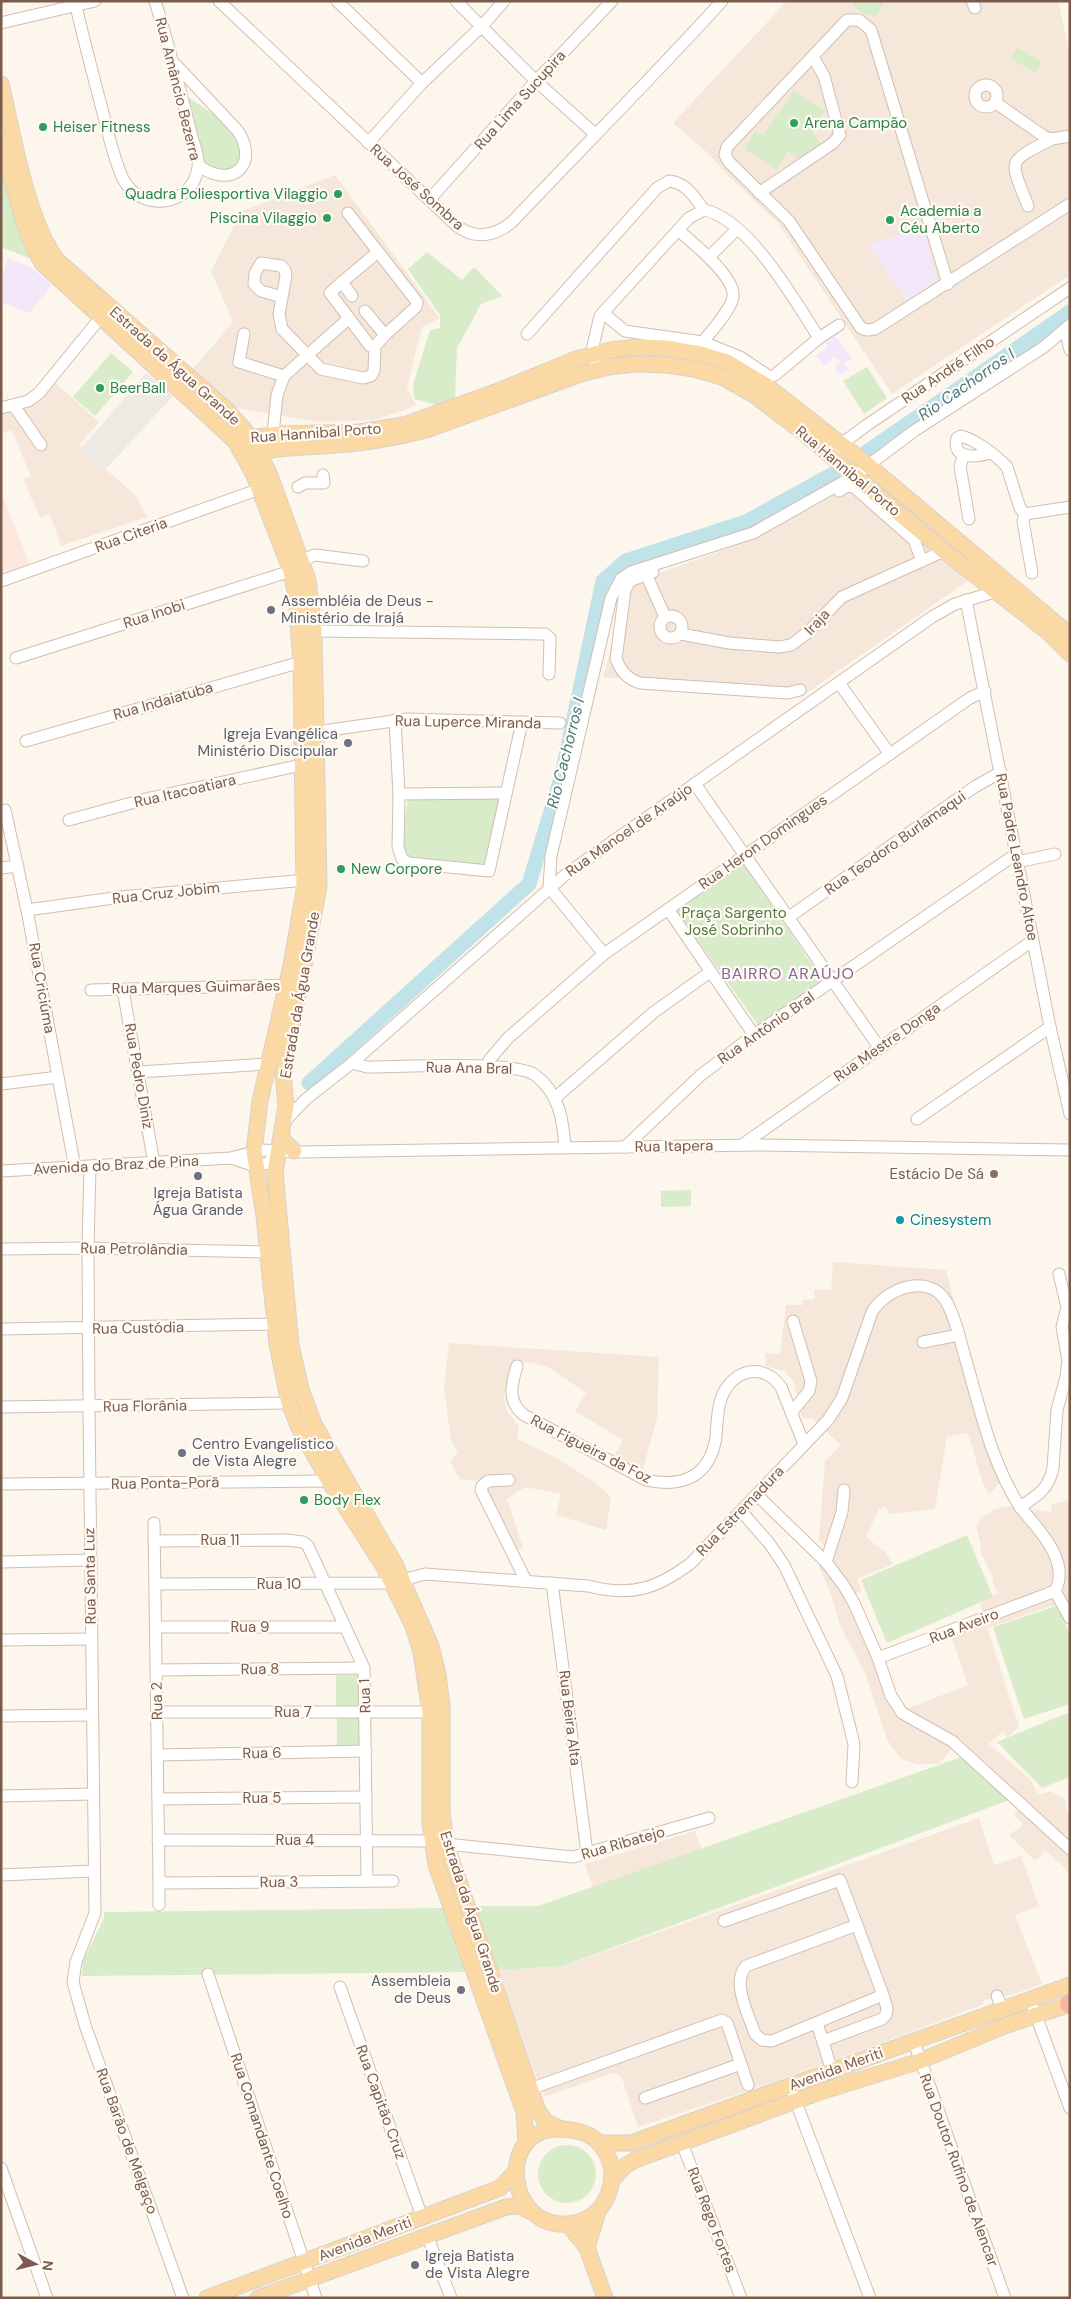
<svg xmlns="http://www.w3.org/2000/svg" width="1071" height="2299" font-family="'DM Sans',sans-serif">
  <rect width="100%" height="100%" fill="#fdf6ec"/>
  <!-- residential -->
  <g fill="#f5e8da">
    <path d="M787,1h271l12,53v221l-178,119 -114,-171 -54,-51 -13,-16 -38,-33z"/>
    <path d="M335,175l105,143 -18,9 -15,61 9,17 -11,5 -31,10 -55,2 -83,-14 -44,-38 41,-48 -22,-51 31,-60z"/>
    <path d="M53,381l46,41 -20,23 58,52 10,20 -86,29 -11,-32 -10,4 -17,-39 8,-2 -19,-47 -11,4v-23z"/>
    <path d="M851,486l117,95 -163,113 -202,-17 25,-84 9,-12 118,-42z"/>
    <path d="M833,1262l113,8 54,213 -11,11 -6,-10 -15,-51 -21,4 -12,72 -45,5 -5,-7 -6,2 -13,28 19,15 8,12 -36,15 5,12 -12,5 40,102 16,11 62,-24 -17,-50 32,-20 -3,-11 17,-11 -5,-12 2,-3 -14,-26 1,-6 -5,-20 5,-8 14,-9 15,-3 41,6 1,-8 17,-4 1,122 -10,-19 -73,25 32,98 -12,12 -4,-7 -14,13 41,35 8,16 13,-4 16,10 -2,5 5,11v59l-6,-9 -18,-16 -11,10 -26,-26 14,-10 -9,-11 14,-12 -68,-63 -21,25h-22l-16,-5 -14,-19 -22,-68 -25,-46 -8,-29 -14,-33 15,-10 -14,-14 6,-79 16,-16 -28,-26 -9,-1 -3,-4 -8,-34 -9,-9 -18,-5 -1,-13 15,1 6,-49h17v-5l12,-1 -1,-9h17z"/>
    <path d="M449,1343l210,14 -2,61 -14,52 -29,-14 9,-16 -48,-29 11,-18 -36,-25 -18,-5 -19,-1 -9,34 3,15 12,16 -2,12 36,17 43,27 15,14 -5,33 -50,-15 5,-21 -36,-7 -18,12 16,49 -12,3 -25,-53 -2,-17 -24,-2 -10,-17 8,-10 -7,-11 -7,-54z"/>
    <path d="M979,1818l15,47 27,-9 18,50 -24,9 27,69 -37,13 -1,-3 -21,7 1,3 -78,30 -144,52 -124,41 -16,-49 -6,-4h-6l-66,23 -46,-127 66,-4z"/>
    <path d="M695,1831l7,19 -107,44 -10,-30z"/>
  </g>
  <!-- commercial -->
  <path fill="#fde8e0" d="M1,492l29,72 -29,10z"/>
  <!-- industrial -->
  <path fill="#efe9e4" d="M146,373l27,23 -69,75 -24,-21z"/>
  <!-- education -->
  <g fill="#f3e8fa">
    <path d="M922,227l15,53 -30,21 -39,-56z"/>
    <path d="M8,259l21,7 23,19 -23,28 -28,-11v-23z"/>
    <path d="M835,336l17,22 -8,5 4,6 -8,6 -6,-7 6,-6 -5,-5 -11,9 -8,-10 12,-9 -3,-5z"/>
  </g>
  <!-- green -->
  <g fill="#d8ecc9">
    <path d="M856,1h29l-10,15 -13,-3 -9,-8z"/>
    <path d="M1017,48l25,14 -6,11 -25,-14z"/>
    <path d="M793,91l32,19 -13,21 9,14 -23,14 -10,-8 -11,19 -32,-21 10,-17 8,3z"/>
    <path d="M189,98c25,17 58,30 49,66l-13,7 -11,-2 -10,-8z"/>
    <path d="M1,154l38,108 -38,-15z"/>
    <path d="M427,252l35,28 12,-13 28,29 -21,8 -24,44 -2,50 -18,7 -23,-6 -1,-14 17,-55 10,-2v-13l-32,-46z"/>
    <path d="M111,353l22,19 -38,44 -22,-19z"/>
    <path d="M867,367l20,31 -23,16 -21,-33z"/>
    <path d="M502,797l-14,70 -89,-12 9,-56z"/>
    <path d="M742,862l83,121 -67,42 -81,-114z"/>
    <path d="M691,1190v16l-30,1v-16z"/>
    <path d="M967,1535l26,62 -106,46 -26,-63z"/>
    <path d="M1059,1605l11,31v68l-46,15 -31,-92z"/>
    <path d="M336,1675h23l1,31h-24z"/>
    <path d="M1070,1712v65l-28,11 -45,-46z"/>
    <path d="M360,1717v31l-23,1v-31z"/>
    <path d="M964,1756l48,43 -449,167 -65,4 -23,-64h63z"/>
    <path d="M444,1908l22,64 -384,4 1,-15 21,-43v-6z"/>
    <circle cx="567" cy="2174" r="29"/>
  </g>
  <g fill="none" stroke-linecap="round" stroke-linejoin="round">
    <!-- river -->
    <g stroke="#bfe3e8" stroke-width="15">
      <path d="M861,456l209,-144"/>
      <path d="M309,1083l220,-199 33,-109 41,-194 23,-20 120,-39 87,-48"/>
    </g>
    <!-- minor casing -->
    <g stroke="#d1beb0" stroke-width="13">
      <g id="minor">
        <path d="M219,1l238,225c19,14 38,10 55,-4 70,-74 142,-146 210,-221"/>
        <path d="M337,1l85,82"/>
        <path d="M456,1l80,80 59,53"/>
        <path d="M972,1l3,7"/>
        <path d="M76,6c8,35 17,69 26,103 6,23 11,48 21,70 18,34 70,28 75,-12 2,-10 -5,-24 -7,-34 -11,-44 -22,-88 -36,-132"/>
        <path d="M1,23l94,-22"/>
        <path d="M176,65l62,66c22,35 -7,58 -39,35"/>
        <circle cx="986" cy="96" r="11"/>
        <path d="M996,103l49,34 7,2 18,-3"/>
        <path d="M368,143l54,-60 60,-57 22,-25"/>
        <path d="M759,193l74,-50 7,-8 -16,-59 -11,-19"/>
        <path d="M429,200l107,-119 76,-80"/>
        <path d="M1028,206c-18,-47 -23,-43 24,-67"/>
        <path d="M348,213l69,89 -1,5 -31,28"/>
        <path d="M678,230c15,13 58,47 55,67 -2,13 -22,34 -30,45"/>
        <path d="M709,257l28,-28"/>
        <path d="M342,282l36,-30"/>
        <path d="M948,284l-77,-254 -12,-10h-12l-120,127 -2,8 4,7 60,59 72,107 6,2 8,-1 195,-125"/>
        <path d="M352,296l-10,-14 -12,11 40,53h5"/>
        <path d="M282,297l-21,-6 -7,-7 1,-11 6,-10 20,3 4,4 1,6 -7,38 3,15 39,40 42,9 8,-2 3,-5 1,-25 10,-11 -20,-24"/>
        <path d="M603,313l22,18 78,11 37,15 30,20 5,-2 44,-37 20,-13"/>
        <path d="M1065,329l5,21"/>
        <path d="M244,334l-5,28 45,14"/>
        <path d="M527,334l130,-146 12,-7c18,2 25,16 35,29 45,9 91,91 115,128"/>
        <path d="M594,361l-1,-15 7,-30 89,-98 15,-8"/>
        <path d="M14,406l27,39"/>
        <path d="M1,408l27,-7 11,-8 62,-76"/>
        <path d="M273,434l4,-39 7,-19 64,-57"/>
        <path d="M990,453c-13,4 -39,7 -33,-15l4,-2c15,4 35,19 46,31l13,41 5,6 45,-7"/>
        <path d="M828,454l39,-29 203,-137"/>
        <path d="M964,455l-4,11 9,53"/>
        <path d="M298,487l7,-4h19l-1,-8"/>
        <path d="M839,491l8,-5 7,1 60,53 8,21"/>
        <path d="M1025,514l-2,7 9,52"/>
        <path d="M302,560l13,-5 48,6"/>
        <path d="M653,572l-23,9 -5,9 -9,69c5,12 11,20 24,24l148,10 12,-3"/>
        <path d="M646,574l19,43"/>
        <path d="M1,581l259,-92"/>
        <path d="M966,600l84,427 20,87"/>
        <circle cx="671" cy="627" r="11"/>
        <path d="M314,631l231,3 5,4 -1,36"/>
        <path d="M681,634l48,9 50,4 12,-2 16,-12 35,-36 102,-46"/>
        <path d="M16,658l275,-87"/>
        <path d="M839,683l50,70"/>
        <path d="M395,720l4,74 -1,53 4,12 7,4 80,8 33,-149"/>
        <path d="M316,732l91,-13 153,4"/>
        <path d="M26,741l275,-79"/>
        <path d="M695,784l184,263"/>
        <path d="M399,794l107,-1"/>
        <path d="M5,810l22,100 48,258"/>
        <path d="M69,820l81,-22 151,-33"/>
        <path d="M1017,862l38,-8"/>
        <path d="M1,868l17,-2"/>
        <path d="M668,909l86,126"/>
        <path d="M27,910l94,-13 184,-17"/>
        <path d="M789,917l187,-131 25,-14"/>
        <path d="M604,954l-55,-67 2,-31 60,-258 10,-19 10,-7 122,-39 101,-57 60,-45 130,-84 26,-22"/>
        <path d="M91,990l203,-5"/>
        <path d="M123,990l31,173"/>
        <path d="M352,1063l15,4c32,0 147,-7 168,8 24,18 28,44 30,72"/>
        <path d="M487,1066l3,-7 18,-21 96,-84 366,-256 15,-7"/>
        <path d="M138,1072l129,-8"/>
        <path d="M1,1084l57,-7"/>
        <path d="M555,1098l99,-86 56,-40"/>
        <path d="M917,1119l133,-92"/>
        <path d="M284,1122l22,-23 46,-36 213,-188 367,-258 23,-13 46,-14"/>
        <path d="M742,1145l290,-204"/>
        <path d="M625,1147l76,-72 53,-40 262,-181"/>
        <path d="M231,1158l24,8 13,-3 9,-12"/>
        <path d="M90,1167l-2,81 1,159 6,506 -19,49 -3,20 12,43 98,273"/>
        <path d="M1,1171l230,-13 30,-8 40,2 458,-7 311,5"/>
        <path d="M1,1249l87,-1 179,4"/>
        <path d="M1,1329l274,-5"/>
        <path d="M923,1342l36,-7"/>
        <path d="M517,1366c-6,20 -10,35 7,49l122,65c36,8 64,-3 70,-43 1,-13 1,-29 6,-41 12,-27 41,-34 59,-9l23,57"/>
        <path d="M1,1407l288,-4"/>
        <path d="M791,1413l18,-22 2,-10 -18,-60"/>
        <path d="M509,1480l-21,1 -6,5 -1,4 45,91"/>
        <path d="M1,1484l328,-3"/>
        <path d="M757,1495l69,67 18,24 10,17 24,55 13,38 11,17 50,28 118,108"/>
        <path d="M741,1511l28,32 15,22 53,111 17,68 -2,38"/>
        <path d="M154,1523l5,356 6,4 228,-2"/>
        <path d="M154,1541l132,-1 17,2 5,4 56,122 3,213"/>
        <path d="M1,1562l89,-2"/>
        <path d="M826,1562l16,-50 2,-22"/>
        <path d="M552,1583l35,270"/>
        <path d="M155,1584l237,-1 33,-9 163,12c43,11 69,3 103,-23l137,-143 14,-22 30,-86c14,-24 58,-40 75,-9 9,16 13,37 18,54 15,51 26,105 55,150 17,-11 29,-18 33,-39l4,-58 9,-33 2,-17 -6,-33 5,-20 -8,-33"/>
        <path d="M1055,1591l15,27"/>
        <path d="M156,1627h189"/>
        <path d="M1,1640l90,-1"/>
        <path d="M878,1658l177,-67c16,-30 -17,-62 -35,-84"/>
        <path d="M156,1670l208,-2"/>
        <path d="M157,1712h273"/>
        <path d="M1,1716l91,-1"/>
        <path d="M157,1755l209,-4"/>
        <path d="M1,1796l91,-2"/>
        <path d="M158,1799l208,-2"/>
        <path d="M158,1840l273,1"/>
        <path d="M446,1844l127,13 136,-39"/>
        <path d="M1,1875l92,-4"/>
        <path d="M159,1879v26"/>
        <path d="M724,1921l116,-41 17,45"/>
        <path d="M857,1925l26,70 -111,46 -10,-1 -7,-6c-6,-19 -24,-51 -9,-68z"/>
        <path d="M208,1974l108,324"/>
        <path d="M340,1987l82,230"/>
        <path d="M997,1996l5,12"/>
        <path d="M1030,1999l40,109"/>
        <path d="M817,2023l15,48"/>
        <path d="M823,2041l59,-22 4,-4 1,-7 -4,-13"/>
        <path d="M914,2042l91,256"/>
        <path d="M530,2089l192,-69 5,3 21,62"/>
        <path d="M793,2094l77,204"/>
        <path d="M645,2098l96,-34"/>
        <path d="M682,2143l59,155"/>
        <path d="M1,2168l46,130"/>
        <path d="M427,2235l24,63"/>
      </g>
    </g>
    <!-- major casing -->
    <g stroke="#dad1cd" stroke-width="17">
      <g id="major">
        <path d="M1,84c12,49 26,137 56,176l171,151 22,25 19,37 39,107 6,51 5,256 -36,186 3,33 -11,66 16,173 10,44 13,35 82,142 35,80 7,28 4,32v106l4,32 92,267 8,11 15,7"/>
        <path d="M1,142l27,94 14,27 193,178 18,32 38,98 5,26 5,65 3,229 -13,75 -31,135 -6,50 10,65 13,128 12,59 9,23 31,55 55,86 29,59 8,26 9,60v113l6,40 88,247 2,31"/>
        <path d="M242,439l37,-5 80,-2 45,-7 94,-34 78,-32 35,-9 26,-3 29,1 34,6 27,8 40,24 102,80 201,169"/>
        <path d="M252,455c22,-8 48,-7 72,-9 35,-2 68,-7 102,-16l155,-56 27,-7 27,-3 32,1 27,4 28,8 32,18 46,35 144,121 104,81 22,22"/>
        <path d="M281,1138l13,13"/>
        <path d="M561,2129c14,1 28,3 38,14 27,28 9,79 -31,81 -62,5 -73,-97 -7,-95z"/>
        <path d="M600,2143h31l439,-158"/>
        <path d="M613,2179l12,-13 10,-6 185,-68 100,-31 87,-36 63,-21"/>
        <path d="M568,2224l19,24 18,50"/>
        <path d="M587,2248l11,-37"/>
        <path d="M207,2298l293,-110 16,-17"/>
        <path d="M258,2298l248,-91 13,-1 13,6"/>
      </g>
    </g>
    <!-- highway casing -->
    <g stroke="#dad1cd" stroke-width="19">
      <path id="highway" d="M1069,2004l1,-1"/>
    </g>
    <!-- minor -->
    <use href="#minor" stroke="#fff" stroke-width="11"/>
    <!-- major -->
    <use href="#major" stroke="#fbd9a5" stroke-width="15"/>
    <!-- highway -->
    <use href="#highway" stroke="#f7b7a3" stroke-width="18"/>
  </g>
  <!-- markers -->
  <g fill="#2e9e5b" stroke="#fffaf3" stroke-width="2">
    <circle cx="794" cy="123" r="5"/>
    <circle cx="43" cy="127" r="5"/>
    <circle cx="338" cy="194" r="5"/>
    <circle cx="327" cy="218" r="5"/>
    <circle cx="890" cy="220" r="5"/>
    <circle cx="100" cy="388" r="5"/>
    <circle cx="341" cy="869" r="5"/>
    <circle cx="304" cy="1500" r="5"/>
  </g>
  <g fill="#6b7280" stroke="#fffaf3" stroke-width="2">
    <circle cx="271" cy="610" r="5"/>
    <circle cx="348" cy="743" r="5"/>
    <circle cx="198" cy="1176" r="5"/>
    <circle cx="182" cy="1453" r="5"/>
    <circle cx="461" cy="1990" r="5"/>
    <circle cx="415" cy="2265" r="5"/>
  </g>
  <circle fill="#8d6e63" stroke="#fffaf3" stroke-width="2" cx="994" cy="1174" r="5"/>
  <circle fill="#0f9aa8" stroke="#fffaf3" stroke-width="2" cx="900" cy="1220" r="5"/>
  <g text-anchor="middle" stroke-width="4.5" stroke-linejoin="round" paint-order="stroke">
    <!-- street labels -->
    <g font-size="15" fill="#7a5c4d" stroke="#fffaf3">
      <text transform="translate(178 89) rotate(76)" y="5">Rua Amâncio Bezerra</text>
      <text transform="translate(520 100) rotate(-48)" y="5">Rua Lima Sucupira</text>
      <text transform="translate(417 187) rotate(42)" y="5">Rua José Sombra</text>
      <text transform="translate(175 366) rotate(42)" y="5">Estrada da Água Grande</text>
      <text transform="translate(948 370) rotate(-34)" y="5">Rua André Filho</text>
      <text transform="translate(316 433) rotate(-4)" y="5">Rua Hannibal Porto</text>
      <text transform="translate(848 471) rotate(40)" y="5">Rua Hannibal Porto</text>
      <text transform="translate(131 535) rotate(-20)" y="5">Rua Citeria</text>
      <text transform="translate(154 614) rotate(-18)" y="5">Rua Inobi</text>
      <text transform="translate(817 622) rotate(-47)" y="5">Iraja</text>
      <text transform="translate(163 701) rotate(-16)" y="5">Rua Indaiatuba</text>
      <text transform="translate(468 722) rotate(1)" y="5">Rua Luperce Miranda</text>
      <text transform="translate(185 791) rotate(-13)" y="5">Rua Itacoatiara</text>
      <text transform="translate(629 830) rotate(-35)" y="5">Rua Manoel de Araújo</text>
      <text transform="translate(763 842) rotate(-35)" y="5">Rua Heron Domingues</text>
      <text transform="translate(895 843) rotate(-35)" y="5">Rua Teodoro Burlamaqui</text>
      <text transform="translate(1017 857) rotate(79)" y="5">Rua Padre Leandro Altoe</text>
      <text transform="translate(166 893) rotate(-6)" y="5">Rua Cruz Jobim</text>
      <text transform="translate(196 987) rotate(-1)" y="5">Rua Marques Guimarães</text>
      <text transform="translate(42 988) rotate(80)" y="5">Rua Criciúma</text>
      <text transform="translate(300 995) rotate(-80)" y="5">Estrada da Água Grande</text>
      <text transform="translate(766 1028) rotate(-35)" y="5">Rua Antônio Bral</text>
      <text transform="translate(887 1042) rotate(-35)" y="5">Rua Mestre Donga</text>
      <text transform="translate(469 1068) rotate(1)" y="5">Rua Ana Bral</text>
      <text transform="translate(139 1076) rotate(80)" y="5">Rua Pedro Diniz</text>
      <text transform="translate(674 1146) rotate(-1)" y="5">Rua Itapera</text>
      <text transform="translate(116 1165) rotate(-3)" y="5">Avenida do Braz de Pina</text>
      <text transform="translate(134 1249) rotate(1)" y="5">Rua Petrolândia</text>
      <text transform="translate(138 1328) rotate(-1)" y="5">Rua Custódia</text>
      <text transform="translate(145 1406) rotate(-1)" y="5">Rua Florânia</text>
      <text transform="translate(591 1449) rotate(27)" y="5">Rua Figueira da Foz</text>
      <text transform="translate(165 1483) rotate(-1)" y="5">Rua Ponta-Porã</text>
      <text transform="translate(740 1511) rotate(-46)" y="5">Rua Estremadura</text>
      <text x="220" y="1545">Rua 11</text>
      <text transform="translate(90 1576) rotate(-91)" y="5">Rua Santa Luz</text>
      <text x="279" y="1589">Rua 10</text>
      <text transform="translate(964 1626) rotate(-21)" y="5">Rua Aveiro</text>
      <text x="250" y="1632">Rua 9</text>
      <text transform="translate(260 1669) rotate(-1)" y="5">Rua 8</text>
      <text transform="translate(365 1696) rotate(-92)" y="5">Rua 1</text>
      <text transform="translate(157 1701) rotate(-91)" y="5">Rua 2</text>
      <text x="293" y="1717">Rua 7</text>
      <text transform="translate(570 1718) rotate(83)" y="5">Rua Beira Alta</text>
      <text transform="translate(262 1753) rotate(-1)" y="5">Rua 6</text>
      <text x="262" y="1803">Rua 5</text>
      <text x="295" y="1845">Rua 4</text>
      <text transform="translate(623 1843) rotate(-16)" y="5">Rua Ribatejo</text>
      <text transform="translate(279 1882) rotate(-1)" y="5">Rua 3</text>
      <text transform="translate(471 1912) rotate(72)" y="5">Estrada da Água Grande</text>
      <text transform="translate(836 2069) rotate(-20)" y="5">Avenida Meriti</text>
      <text transform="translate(381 2102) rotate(70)" y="5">Rua Capitão Cruz</text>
      <text transform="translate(262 2136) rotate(72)" y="5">Rua Comandante Coelho</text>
      <text transform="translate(127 2141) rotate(70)" y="5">Rua Barão de Melgaço</text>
      <text transform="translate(959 2170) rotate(70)" y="5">Rua Doutor Rufino de Alencar</text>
      <text transform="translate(712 2220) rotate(69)" y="5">Rua Rego Fortes</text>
      <text transform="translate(365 2239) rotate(-21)" y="5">Avenida Meriti</text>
    </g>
    <!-- leisure labels -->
    <g font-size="15" fill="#27864d" stroke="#fffaf3" text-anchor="start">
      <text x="804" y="128">Arena Campão</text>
      <text x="53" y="132">Heiser Fitness</text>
      <text x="328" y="199" text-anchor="end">Quadra Poliesportiva Vilaggio</text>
      <text x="900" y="216">Academia a<tspan x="900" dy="17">Céu Aberto</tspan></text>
      <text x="317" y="223" text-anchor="end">Piscina Vilaggio</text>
      <text x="110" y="393">BeerBall</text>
      <text x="351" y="874">New Corpore</text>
      <text x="314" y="1505">Body Flex</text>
    </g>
    <!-- worship labels -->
    <g font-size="15" fill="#5b616d" stroke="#fffaf3" text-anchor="start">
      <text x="281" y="606">Assembléia de Deus -<tspan x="281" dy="17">Ministério de Irajá</tspan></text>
      <text x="338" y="739" text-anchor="end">Igreja Evangélica<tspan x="338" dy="17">Ministério Discipular</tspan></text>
      <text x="198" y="1198" text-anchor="middle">Igreja Batista<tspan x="198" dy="17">Água Grande</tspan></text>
      <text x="192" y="1449">Centro Evangelístico<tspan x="192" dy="17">de Vista Alegre</tspan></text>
      <text x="451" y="1986" text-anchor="end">Assembleia<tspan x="451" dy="17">de Deus</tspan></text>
      <text x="425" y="2261">Igreja Batista<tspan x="425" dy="17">de Vista Alegre</tspan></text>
    </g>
    <!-- park labels -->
    <g font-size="15" fill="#537a41" stroke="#fffaf3">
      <text x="734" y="918">Praça Sargento<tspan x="734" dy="17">José Sobrinho</tspan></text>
    </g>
    <!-- education labels -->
    <g font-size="15" fill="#785e54" stroke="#fffaf3" text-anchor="end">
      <text x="984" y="1179">Estácio De Sá</text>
    </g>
    <!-- culture labels -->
    <g font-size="15" fill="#0d838f" stroke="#fffaf3" text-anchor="start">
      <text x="910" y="1225">Cinesystem</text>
    </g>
    <!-- water labels -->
    <g font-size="16" font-style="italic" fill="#437c86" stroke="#fffaf3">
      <text transform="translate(966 384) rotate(-35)" y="6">Rio Cachorros I</text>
      <text transform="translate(565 753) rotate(-76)" y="6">Rio Cachorros I</text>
    </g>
    <!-- neighbourhood labels -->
    <g font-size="16" letter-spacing="1" fill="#846695" stroke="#fffaf3">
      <text x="788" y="979">BAIRRO ARAÚJO</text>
    </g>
  </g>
  <!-- border -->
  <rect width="1071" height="2299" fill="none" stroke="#7a5c4d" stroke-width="5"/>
  <!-- north arrow -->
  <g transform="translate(35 2264) rotate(97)" stroke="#fffaf3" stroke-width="4" paint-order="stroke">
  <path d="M0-4L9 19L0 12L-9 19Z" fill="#7a5c4d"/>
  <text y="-8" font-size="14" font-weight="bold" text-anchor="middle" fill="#7a5c4d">N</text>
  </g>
</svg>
